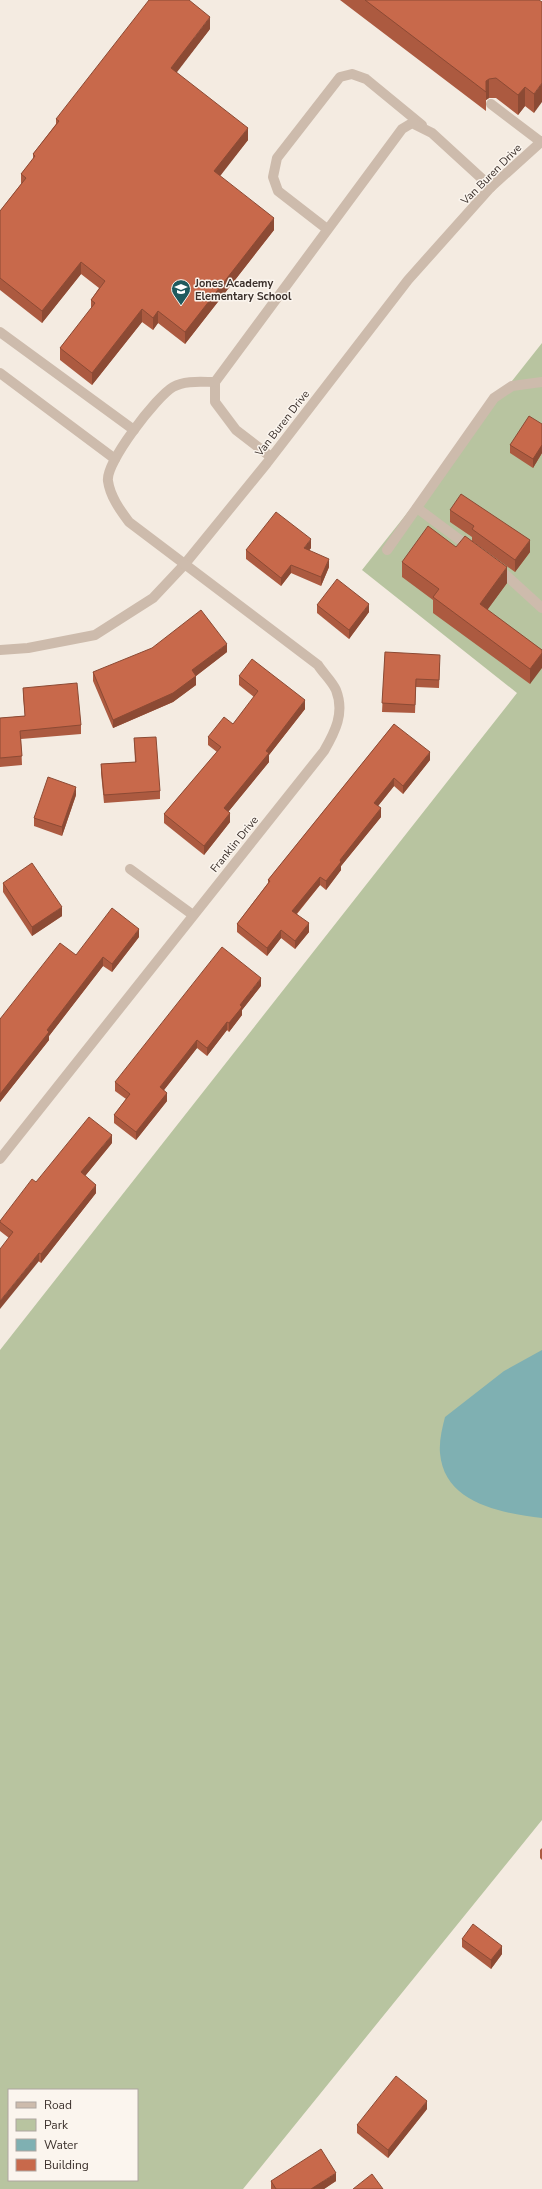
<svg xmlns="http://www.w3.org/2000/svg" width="542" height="2189" font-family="'Nunito Sans',sans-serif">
  <rect width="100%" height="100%" fill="#f4ebe1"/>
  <!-- green -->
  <path fill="#b8c4a0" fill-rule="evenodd" d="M542,343v1477l-299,369h-243v-839l517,-657 -155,-123zM9,2090h128v90h-128z"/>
  <!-- water -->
  <path fill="#7fb0b2" d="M542,1350v168c-41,-5 -98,-15 -102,-65 -1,-12 2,-24 5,-36l59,-46z"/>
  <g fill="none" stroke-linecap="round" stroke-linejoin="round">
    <!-- minor -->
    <g stroke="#cdbbac" stroke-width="10">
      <path d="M491,104l50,38"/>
      <path d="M327,229l-49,-38 -5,-14 4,-19 63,-81 12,-3 14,5 56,46"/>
      <path d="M0,332l134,98"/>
      <path d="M0,373l115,86"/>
      <path d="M271,457l-35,-27 -21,-28v-20l187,-253 10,-6 20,10 59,54"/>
      <path d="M417,508l55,41"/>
      <path d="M387,550l107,-152 18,-12 30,-4"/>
      <path d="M496,566l46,42"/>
      <path d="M0,650l28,-2 67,-13 58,-37 31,-33 83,-102 141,-183 83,-93 51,-46"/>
      <path d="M130,869l63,46"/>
      <path d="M0,1159l324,-408c11,-19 21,-38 12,-61 -4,-9 -13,-17 -18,-25l-189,-143c-9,-12 -19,-26 -21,-41 -3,-18 49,-85 65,-94 12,-7 29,-5 42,-5"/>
    </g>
  </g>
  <!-- wall -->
  <g fill="#ac5a40">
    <path d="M340,0h199l-5,113 -9,-7 -7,9 -22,-17h-7l-3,2v11z"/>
    <path d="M210,29l-34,43 72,68 -29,36 55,54 -89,114 -27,-21 -5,7 -11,-8 -50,63 -32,-25v-12l31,-39v-9l8,-12 -18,-14 -39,49 -42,-33v-79l21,-27v-10l12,-15v-5l23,-30v-5z"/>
    <path d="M542,424v29l-9,15 -23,-15v-8z"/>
    <path d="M450,510l80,42 -15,20 -43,-31v-4l-22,-15z"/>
    <path d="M456,547l51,36 -20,27 55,40 -12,34 -97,-71v-13l-31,-23v-15z"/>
    <path d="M311,548l-2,2 20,17 -8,19 -30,-13 -10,13 -35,-27v-9z"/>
    <path d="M317,605l52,7 -20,27 -32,-26z"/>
    <path d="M227,652l-31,24v9l-23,17 -60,26 -20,-47v-9z"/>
    <path d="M385,652l55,11 -1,25 -23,-1 -1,26 -33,-1z"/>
    <path d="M239,676l66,33 -36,46v7l-41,50 2,10 -26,33 -40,-32v-9l53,-62 -9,-7v-8l25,-13 21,-27 -15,-12z"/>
    <path d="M23,688l58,37v9l-60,5 1,26 -22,2v-49l25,-2 -2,-20z"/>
    <path d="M394,724l36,36 -27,34 -9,-8 -16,20 3,11 -40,49v4l-15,20 -6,-5 -23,29 12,18 -14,17 -14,-11 -14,18 -30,-24v-8l31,-41v-3z"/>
    <path d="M134,738l26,53v8l-56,4 -3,-30v-9l34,-2z"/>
    <path d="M76,795l-14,41 -28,-10v-8z"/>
    <path d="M3,883l59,33 -30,20 -29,-44z"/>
    <path d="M139,937l-27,35 -9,-6 -54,70v4l-49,62v-83l76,-64z"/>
    <path d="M261,986l-19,24v5l-13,17 -2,-2 -20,26 -10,-8 -33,42 3,11 -31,39 -22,-17v-8l12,-16 -11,-8v-9z"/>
    <path d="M112,1143l-27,33 11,17 -55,70 -41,-32v-10l36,-39z"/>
    <path d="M542,1848v12l-2,-2v-8z"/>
    <path d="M462,1939l40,15 -11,15 -29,-22z"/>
    <path d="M427,2109l-39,49 -31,-25v-8z"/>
    <path d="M271,2181h65l-12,8h-53z"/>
  </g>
  <!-- shaded-wall -->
  <g fill="#8c4a34">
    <path d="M210,17v12l-39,51v-12z"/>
    <path d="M489,79v19l-3,2v-19z"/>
    <path d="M542,83v19l-8,11v-19z"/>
    <path d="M525,87v19l-7,9v-20z"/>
    <path d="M248,128v12l-34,44v-13z"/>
    <path d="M274,218v12l-89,114v-12z"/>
    <path d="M81,262v12l-39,49v-12z"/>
    <path d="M142,309v13l-50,63v-12z"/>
    <path d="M158,311v12l-5,7v-12z"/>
    <path d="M542,445v8l-9,15v-9z"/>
    <path d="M311,539v9l-7,9v-9z"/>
    <path d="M530,540v12l-15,20v-12z"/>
    <path d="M329,559v8l-8,19v-9z"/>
    <path d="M291,565v8l-10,13v-8z"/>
    <path d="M507,567v16l-27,37v-16z"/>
    <path d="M369,604v8l-20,27v-9z"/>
    <path d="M227,644v8l-35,27v-9z"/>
    <path d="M542,653v15l-12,16v-15z"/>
    <path d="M196,676v9l-23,17 -60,26v-8z"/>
    <path d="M305,700v9l-36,46v7l-45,55v-9l42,-57z"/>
    <path d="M430,752v8l-27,34v-8z"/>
    <path d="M394,778v8l-20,25v-8z"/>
    <path d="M76,787v8l-14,41v-9z"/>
    <path d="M381,808v9l-40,49v4l-15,20v-9l14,-21z"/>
    <path d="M230,813v9l-26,33v-9z"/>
    <path d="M320,877v8l-28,34v-8z"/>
    <path d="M62,907v9l-30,20v-9z"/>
    <path d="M309,923v9l-14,17v-8z"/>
    <path d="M139,929v8l-27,35v-8z"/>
    <path d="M281,930v8l-14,18v-8z"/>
    <path d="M103,957v9l-54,70v4l-49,62v-8l47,-64z"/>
    <path d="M261,978v8l-19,24v5l-13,17v-9l11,-18z"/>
    <path d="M227,1022v8l-20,26v-8z"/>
    <path d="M197,1040v8l-37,47v-8z"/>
    <path d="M167,1093v8l-31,39v-8z"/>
    <path d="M112,1135v8l-31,38v-9z"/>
    <path d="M96,1185v8l-55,70v-9z"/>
    <path d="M39,1253v8l-39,48v-8z"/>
    <path d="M502,1946v8l-11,15v-9z"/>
    <path d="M427,2101v8l-39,49v-8z"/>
    <path d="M336,2173v8l-12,8h-13z"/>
  </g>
  <!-- building -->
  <g fill="#c8694b" stroke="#8c4a34">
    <path d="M149,0h40l21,17 -39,51 77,60 -34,43 60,47 -89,114 -27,-21 -5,7 -11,-9 -50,64 -32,-25 35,-45 -4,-3 14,-19 -24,-19 -39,49 -42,-33v-67l26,-33 -5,-4 14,-18 -2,-2 26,-33 -3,-2z"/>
    <path d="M365,0h174l3,2v81l-8,11 -9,-7 -7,8 -22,-17 -7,1 -3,2v11z"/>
    <path d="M529,416l13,8v21l-9,14 -23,-14z"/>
    <path d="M461,494l69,46 -15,20 -43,-31 2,-3 -24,-16z"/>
    <path d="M276,512l35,27 -7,9 25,11 -8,18 -30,-12 -10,13 -35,-28z"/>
    <path d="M428,526l28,21 9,-11 42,31 -27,37 62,46v3l-12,16 -97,-72 6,-8 -37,-27z"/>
    <path d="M337,579l32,25 -20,26 -32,-25z"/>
    <path d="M201,610l26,34 -35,26 4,6 -23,17 -60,27 -20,-48 59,-24z"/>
    <path d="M385,652l55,3 -1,25 -23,-1 -1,26 -33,-2z"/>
    <path d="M252,659l53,41 -39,51 3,2 -45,55 6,5 -26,33 -40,-32 57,-67 -13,-10 16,-20 9,7 25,-33 -19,-15z"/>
    <path d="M77,683l4,42 -61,6 2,25 -22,2v-40l25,-2 -2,-28z"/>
    <path d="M394,724l36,28 -27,34 -9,-8 -20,25 7,5 -41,52 1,2 -15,19 -6,-4 -28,34 17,12 -14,18 -14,-11 -14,18 -30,-24 33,-43 -2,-1z"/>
    <path d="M156,737l4,54 -56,4 -3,-31 35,-2 -2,-24z"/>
    <path d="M48,777l28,10 -14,40 -28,-9z"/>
    <path d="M32,863l30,44 -30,20 -29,-44z"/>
    <path d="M112,908l27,21 -27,35 -9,-7 -56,73 2,2 -49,62v-75l60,-76 16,12z"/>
    <path d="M222,947l39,31 -21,27 2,2 -13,16 -2,-1 -20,26 -10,-8 -37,47 7,6 -31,39 -22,-17 16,-21 -15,-12z"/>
    <path d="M89,1117l23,18 -31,37 15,13 -55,69 -2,-1 -39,48v-52l13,-17 -13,-10v-1l32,-42 4,3z"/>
    <path d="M473,1924l29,22 -11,14 -29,-21z"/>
    <path d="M396,2076l31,25 -39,49 -31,-25z"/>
    <path d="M321,2149l15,24 -25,16h-35l-5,-8z"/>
    <path d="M372,2174l11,15h-30z"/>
  </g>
  <!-- icons -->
  <defs>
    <g id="school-pin" transform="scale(1)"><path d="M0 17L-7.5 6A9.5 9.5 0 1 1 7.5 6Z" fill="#1f5a5e" stroke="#fbf5ee"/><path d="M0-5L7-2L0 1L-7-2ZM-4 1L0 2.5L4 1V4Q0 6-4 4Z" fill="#fff"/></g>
  </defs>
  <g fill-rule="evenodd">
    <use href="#school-pin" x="181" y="289"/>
  </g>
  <g text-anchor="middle" stroke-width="3" stroke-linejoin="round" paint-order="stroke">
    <!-- street labels -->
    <g font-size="11" fill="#3b302b" stroke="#fbf5ee">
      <text transform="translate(491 174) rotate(-45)" y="4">Van Buren Drive</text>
      <text transform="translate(282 423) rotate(-52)" y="4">Van Buren Drive</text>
      <text transform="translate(234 844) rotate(-51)" y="4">Franklin Drive</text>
    </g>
    <!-- poi labels -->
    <g font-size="11" font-weight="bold" fill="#3b302b" stroke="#fbf5ee" text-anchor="start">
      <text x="195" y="287">Jones Academy<tspan x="195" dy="13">Elementary School</tspan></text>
    </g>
  </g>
  <!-- legend -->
  <rect x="8" y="2089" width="130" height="92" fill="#fbf5ee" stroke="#aea6a0"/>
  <rect x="16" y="2102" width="20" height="6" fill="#cdbbac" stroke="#aea6a0"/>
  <text x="44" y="2109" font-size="12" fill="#3b302b">Road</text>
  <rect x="16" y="2119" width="20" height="12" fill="#b8c4a0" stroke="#aea6a0"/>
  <text x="44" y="2129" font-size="12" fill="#3b302b">Park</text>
  <rect x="16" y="2139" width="20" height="12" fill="#7fb0b2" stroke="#aea6a0"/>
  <text x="44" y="2149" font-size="12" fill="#3b302b">Water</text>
  <rect x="16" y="2159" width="20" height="12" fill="#c8694b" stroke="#aea6a0"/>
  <text x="44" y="2169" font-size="12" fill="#3b302b">Building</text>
</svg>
